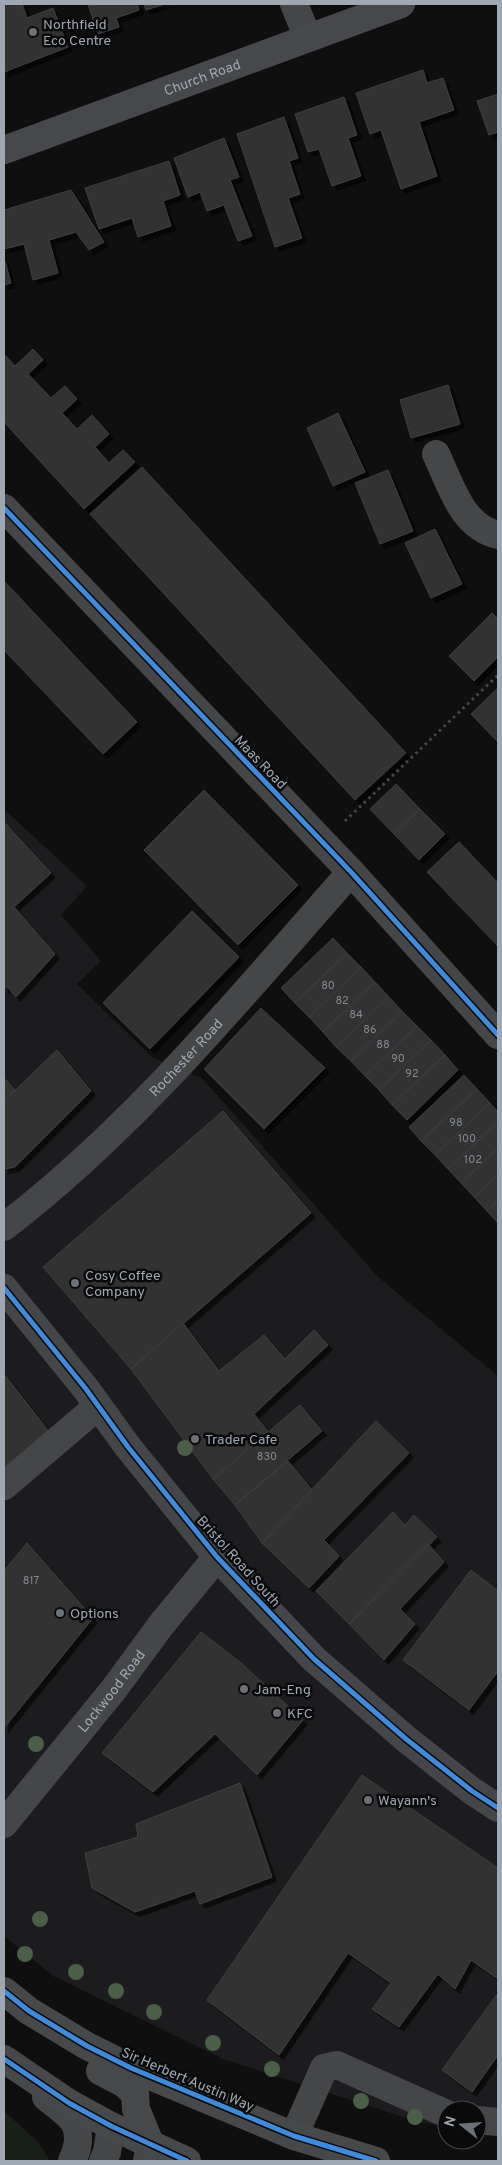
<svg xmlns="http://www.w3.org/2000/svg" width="502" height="2165" font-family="Overpass,sans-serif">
  <defs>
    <filter id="shadow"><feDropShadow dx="4.5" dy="4.5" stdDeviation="0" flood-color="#0009"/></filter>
  </defs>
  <rect width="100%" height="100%" fill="#0f0f10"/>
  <!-- built -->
  <path fill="#1c1c1e" d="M4,809l83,77 -26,29 40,46 -24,23 75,73 50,21 176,199 120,99v757l-21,-23h-30v16l-28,-4 -196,-63 -170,-83 -49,-40z"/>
  <!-- green -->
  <path fill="#19201a" d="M4,2111l35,32 11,18h-46z"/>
  <!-- building -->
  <g fill="#303032" stroke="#3e4044" filter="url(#shadow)">
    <path d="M4,4h18l5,14 26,-10 15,39 -64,25z"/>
    <path d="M88,4h49l2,6 -23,8 3,9 -21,7z"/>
    <path d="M144,4h21l-19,6z"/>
    <path d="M423,70l4,13 16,-5 11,32 -35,12 18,54 -36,13 -20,-59 -11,4 -14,-41z"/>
    <path d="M498,94v38l-9,3 -12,-34z"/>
    <path d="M344,97l13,38 -9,3 13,38 -29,10 -13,-37 -11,3 -13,-38z"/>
    <path d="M284,117l14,41 -9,3 11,33 -12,4 14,40 -27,9 -38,-113z"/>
    <path d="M224,138l15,39 -9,3 22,56 -14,5 -14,-36 -17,6 -7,-19 -12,5 -14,-39z"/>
    <path d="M169,161l11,34 -17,6 8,25 -33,11 -6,-19 -33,11 -14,-41z"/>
    <path d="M71,190l33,52 -15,8 -13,-18 -27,8 9,33 -25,7 -9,-36 -20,5v-39z"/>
    <path d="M4,258l7,25 -7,2z"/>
    <path d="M33,349l10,11 -15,14 23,24 14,-12 12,13 -15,14 15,16 15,-14 17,19 -14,13 14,16 14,-13 12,12 -51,47 -80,-87v-68l11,12z"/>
    <path d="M448,385l12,39 -49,14 -11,-38z"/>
    <path d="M338,413l27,59 -32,14 -26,-58z"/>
    <path d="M142,467l264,286 -51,47 -265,-286z"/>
    <path d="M388,470l25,61 -33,13 -25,-61z"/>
    <path d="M435,529l27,55 -31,14 -26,-55z"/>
    <path d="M4,581l133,141 -34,32 -99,-104z"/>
    <path d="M492,613l6,6v38l-24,24 -25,-25z"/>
    <path d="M498,688v54l-27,-28z"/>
    <path d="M396,784l24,25 -26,25 -24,-25z"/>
    <path d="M204,790l94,95 -60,60 -94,-95z"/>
    <path d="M420,809l25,25 -26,26 -25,-26z"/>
    <path d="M4,822l47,51 -37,34 41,47 -39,43 -9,-11 -3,4z"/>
    <path d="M459,842l39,41v63l-71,-74z"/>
    <path d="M192,911l47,46 -89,92 -47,-46z"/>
    <path d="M333,938l14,15 -52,50 -14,-15z"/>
    <path d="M347,953l14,14 -52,50 -14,-14z"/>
    <path d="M361,967l14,15 -52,50 -14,-15z"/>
    <path d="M375,982l14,15 -53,50 -13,-15z"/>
    <path d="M389,997l13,14 -51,50 -15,-14z"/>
    <path d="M261,1008l64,60 -61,61 -60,-60z"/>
    <path d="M402,1011l15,15 -52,50 -14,-15z"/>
    <path d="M417,1026l14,14 -52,50 -14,-14z"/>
    <path d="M431,1040l14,15 -53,50 -13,-15z"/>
    <path d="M57,1050l34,41 -76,76 -11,2v-68z"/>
    <path d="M445,1055l13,15 -51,50 -15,-15z"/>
    <path d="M464,1075l13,14 -56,52 -12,-14z"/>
    <path d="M4,1078l11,12 -11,11z"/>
    <path d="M477,1089l13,14 -55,52 -14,-14z"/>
    <path d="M490,1103l8,9v10l-50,47 -13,-14z"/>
    <path d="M223,1111l88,102 -180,156 -88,-102z"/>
    <path d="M498,1122v26l-37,35 -13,-14z"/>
    <path d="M498,1148v26l-24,23 -13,-14z"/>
    <path d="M498,1174v26l-11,11 -13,-14z"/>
    <path d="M498,1200v23l-11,-12z"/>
    <path d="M183,1323l36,48 45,-36 21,24 29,-29 14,15 -74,69 15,19 -56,46 -82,-110z"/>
    <path d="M4,1374l46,59 -46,37z"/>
    <path d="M300,1405l22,26 -87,74 -22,-26z"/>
    <path d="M376,1421l33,32 -85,87 15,16 -30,32 -47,-45z"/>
    <path d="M288,1461l24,29 -50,53 -27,-38z"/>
    <path d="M393,1512l12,13 9,-10 23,22 -88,87 -33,-33z"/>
    <path d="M27,1543l66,75 -89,110v-157z"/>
    <path d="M428,1544l16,18 -44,47 15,15 -31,36 -35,-36z"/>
    <path d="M471,1570l27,21v80l-29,39 -66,-50z"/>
    <path d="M201,1632l39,30 63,58 -46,55 -42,-41 -62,58 -51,-39z"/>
    <path d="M362,1775l136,93v111l-27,-19 -16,29 -17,-15 -39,53 -27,-18 19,-26 -43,-30 -69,102 -72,-55z"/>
    <path d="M240,1783l32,94 -72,27 -5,-13 -60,21 -43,-24 -7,-35 53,-16 -2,-13z"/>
    <path d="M498,1993v62l-26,37 -30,-22z"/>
  </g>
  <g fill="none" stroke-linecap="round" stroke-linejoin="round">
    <!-- path -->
    <path stroke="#45474a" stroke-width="3" stroke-dasharray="2.5 4" stroke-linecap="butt" d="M345,821l153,-146"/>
    <!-- minor -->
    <g stroke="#444648" stroke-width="28">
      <path d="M294,4l14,34"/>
      <path d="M436,454c15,31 25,72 62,81"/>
      <path d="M4,508l347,364 147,163"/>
      <path id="s1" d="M4,1227c132,-101 237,-231 347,-355"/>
      <path d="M4,1288l82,101 42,58 89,110 97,102 92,80 66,52 26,17"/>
      <path d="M4,1486l94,-80"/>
      <path id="s2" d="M4,1824l110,-135 47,-64 56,-68"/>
      <path d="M46,2097c7,6 23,17 28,25 7,12 4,28 -2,39"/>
      <path d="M477,2120l21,2"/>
      <path d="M294,2136l30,-68 13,-3 110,49"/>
      <path d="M103,2161l4,-9 4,-26"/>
      <path d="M147,2161l3,-18"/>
    </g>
    <!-- major -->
    <path stroke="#46484b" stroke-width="28" id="s3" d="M4,150l397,-146"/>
    <!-- highway -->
    <g stroke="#46484a" stroke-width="28">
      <path d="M4,1991l25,20 58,35 44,22 163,68 82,25"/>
      <path d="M4,2059l65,44 42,23 76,35"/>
      <path d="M100,2071l25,13 10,10 1,15 14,34"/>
    </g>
    <!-- cycleway casing -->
    <g stroke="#0a0a0b" stroke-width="8">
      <g id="cycleway">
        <path d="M4,508l347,364 147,163"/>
        <path d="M4,1288l82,101 42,58 89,110 97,102 92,80 66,52 26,17"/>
        <path d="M4,1991l25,20 58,35 44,22 163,68 82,25"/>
        <path d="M4,2059l65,44 42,23 76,35"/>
      </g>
    </g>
    <!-- cycleway -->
    <use href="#cycleway" stroke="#408adc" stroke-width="5"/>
  </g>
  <!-- trees -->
  <g fill="#4a5e48">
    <circle cx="185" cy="1448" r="8"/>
    <circle cx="36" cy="1744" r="8"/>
    <circle cx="40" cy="1919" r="8"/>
    <circle cx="25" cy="1954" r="8"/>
    <circle cx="76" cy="1972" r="8"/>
    <circle cx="116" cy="1991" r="8"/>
    <circle cx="154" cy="2012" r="8"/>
    <circle cx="213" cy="2043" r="8"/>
    <circle cx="272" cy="2069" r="8"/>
    <circle cx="361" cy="2101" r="8"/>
    <circle cx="415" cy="2117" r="8"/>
  </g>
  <!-- markers -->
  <g fill="#6d7279" stroke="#0a0a0b" stroke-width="2">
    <circle cx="33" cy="32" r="5"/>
    <circle cx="75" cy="1283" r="5"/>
    <circle cx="195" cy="1439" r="5"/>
    <circle cx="60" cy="1613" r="5"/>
    <circle cx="244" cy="1689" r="5"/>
    <circle cx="277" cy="1713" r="5"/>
    <circle cx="368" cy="1800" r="5"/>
  </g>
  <g text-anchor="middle" stroke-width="5" stroke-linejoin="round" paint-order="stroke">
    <!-- number labels -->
    <g font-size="11" fill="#838a92">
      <text x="328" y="989">80</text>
      <text x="342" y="1004">82</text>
      <text x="356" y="1018">84</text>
      <text x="370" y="1033">86</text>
      <text x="383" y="1048">88</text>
      <text x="398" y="1062">90</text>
      <text x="412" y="1077">92</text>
      <text x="456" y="1126">98</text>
      <text x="467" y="1142">100</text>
      <text x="473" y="1163">102</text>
      <text x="267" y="1460">830</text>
      <text x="31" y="1584">817</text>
    </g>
    <!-- poi labels -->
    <g font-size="14" fill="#9fa8b2" stroke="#0a0a0b" text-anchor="start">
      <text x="43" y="29">Northfield<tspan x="43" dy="16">Eco Centre</tspan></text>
      <text x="85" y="1280">Cosy Coffee<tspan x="85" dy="16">Company</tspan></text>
      <text x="205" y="1444">Trader Cafe</text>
      <text x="70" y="1618">Options</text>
      <text x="254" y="1694">Jam-Eng</text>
      <text x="287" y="1718">KFC</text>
      <text x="378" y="1805">Wayann's</text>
    </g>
    <!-- street labels -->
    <g font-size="14" fill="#9fa8b2" stroke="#0a0a0b">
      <text dy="5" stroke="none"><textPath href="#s3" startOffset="211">Church Road</textPath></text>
      <text transform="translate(261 762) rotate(46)" y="5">Maas Road</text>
      <text dy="5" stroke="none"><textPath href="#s1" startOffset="249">Rochester Road</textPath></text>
      <text transform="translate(239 1561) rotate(48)" y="5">Bristol Road South</text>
      <text dy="5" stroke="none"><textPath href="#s2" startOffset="171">Lockwood Road</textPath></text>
      <text transform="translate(188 2079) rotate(23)" y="5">Sir Herbert Austin Way</text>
    </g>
  </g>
  <!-- border -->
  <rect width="502" height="2165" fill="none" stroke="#9fa8b2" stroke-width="10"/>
  <!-- north arrow -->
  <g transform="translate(462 2125) rotate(287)"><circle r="24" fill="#0a0a0b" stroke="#46494e"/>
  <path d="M0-4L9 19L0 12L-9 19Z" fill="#6d7279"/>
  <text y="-8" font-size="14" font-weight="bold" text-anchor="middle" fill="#9fa8b2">N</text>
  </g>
</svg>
